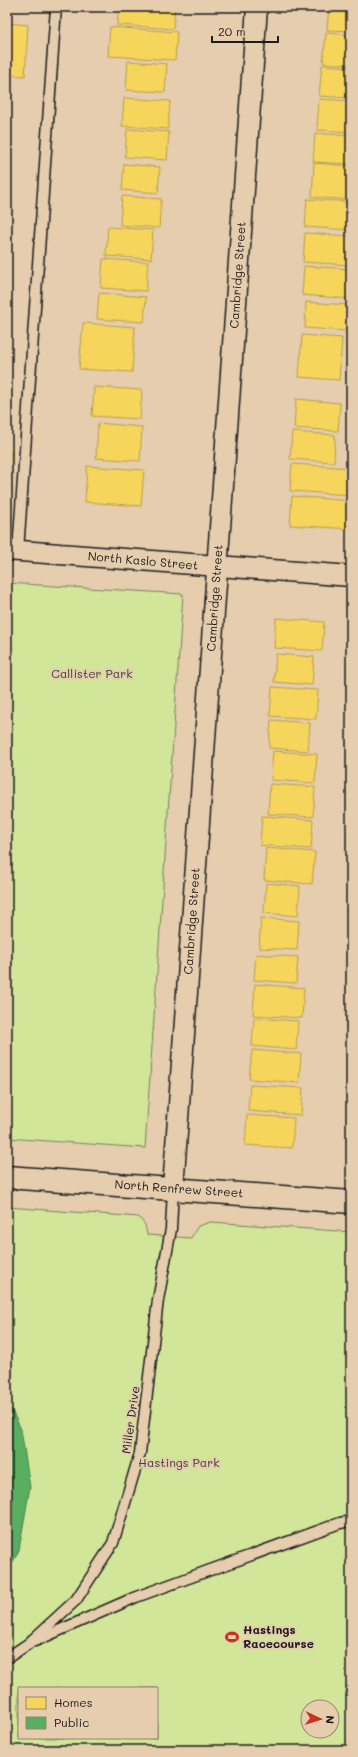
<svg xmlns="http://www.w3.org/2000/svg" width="358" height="1757" font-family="Mali,sans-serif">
  <rect width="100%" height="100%" fill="#e5cdae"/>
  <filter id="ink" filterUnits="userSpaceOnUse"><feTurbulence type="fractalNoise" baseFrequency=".025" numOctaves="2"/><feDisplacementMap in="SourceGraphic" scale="8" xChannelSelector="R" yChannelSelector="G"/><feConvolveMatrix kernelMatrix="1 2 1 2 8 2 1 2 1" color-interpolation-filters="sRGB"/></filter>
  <g filter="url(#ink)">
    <!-- green -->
    <g fill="#d2e69a" stroke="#77815b" fill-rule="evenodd">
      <path d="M7,583l176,11 -38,554 -138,-10z"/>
      <path d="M7,1207l132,10 6,8 2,10 44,3 7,-12 13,-4 140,10v518h-344zM19,1688h138v50h-138zM308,1707h24v24h-24z"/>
    </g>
    <!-- homes -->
    <g fill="#f6d55c" stroke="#b59e49">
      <path d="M119,7h56l-2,22 -56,-4z"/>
      <path d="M329,7h22v24l-24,-1z"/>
      <path d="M7,23l21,2 -3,51 -18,-1z"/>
      <path d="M110,27l67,5 -2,28 -67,-4z"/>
      <path d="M326,33l25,2v30l-28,-2z"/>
      <path d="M128,61l39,3 -2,28 -39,-2z"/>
      <path d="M322,65l29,2v31l-32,-2z"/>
      <path d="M124,98l46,3 -2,28 -46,-3z"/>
      <path d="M319,99l32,2v31l-34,-2z"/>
      <path d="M127,129l42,3 -2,28 -42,-3z"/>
      <path d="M315,133l36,3v28l-38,-2z"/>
      <path d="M314,163l37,3v34l-39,-3z"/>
      <path d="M124,164l36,3 -2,26 -36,-3z"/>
      <path d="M122,196l39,3 -2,29 -39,-3z"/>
      <path d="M307,199l44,3v28l-46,-3z"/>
      <path d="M108,227l45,3 -2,29 -45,-3z"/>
      <path d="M305,233l46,3v29l-48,-3z"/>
      <path d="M103,259l45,3 -2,29 -45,-3z"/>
      <path d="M304,266l47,3v30l-49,-4z"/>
      <path d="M99,293l47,4 -2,25 -47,-3z"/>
      <path d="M306,302l42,3 -2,26 -41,-3z"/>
      <path d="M83,323l52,4 -3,45 -53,-3z"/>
      <path d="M302,335l40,3 -3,42 -40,-3z"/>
      <path d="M94,387l48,3 -2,29 -48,-3z"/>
      <path d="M296,399l44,4 -2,28 -44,-3z"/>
      <path d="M98,423l44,4 -2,34 -44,-3z"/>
      <path d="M292,432l43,3 -1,27 -44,-3z"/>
      <path d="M7,452h4l-3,43h-1z"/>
      <path d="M292,464l59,4v27l-61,-4z"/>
      <path d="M87,466l57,4 -3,36 -56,-4z"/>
      <path d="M292,496l59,5v28l-61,-4z"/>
      <path d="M276,618l48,4 -2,29 -48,-3z"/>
      <path d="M276,654l38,3 -2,28 -38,-3z"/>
      <path d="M272,687l46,3 -2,29 -46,-3z"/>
      <path d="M271,720l39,3 -2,28 -39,-3z"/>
      <path d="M273,751l44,3 -2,29 -44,-3z"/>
      <path d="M270,784l45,3 -2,30 -45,-3z"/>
      <path d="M262,816l51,4 -2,29 -51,-4z"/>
      <path d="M266,848l49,4 -3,32 -48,-4z"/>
      <path d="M266,883l34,3 -2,30 -34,-3z"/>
      <path d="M261,918l38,3 -2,29 -38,-2z"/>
      <path d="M256,954l42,3 -2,26 -42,-3z"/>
      <path d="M255,984l49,4 -2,30 -49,-3z"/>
      <path d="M254,1018l44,3 -2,29 -44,-4z"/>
      <path d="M252,1050l49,4 -2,29 -50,-4z"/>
      <path d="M250,1085l53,3 -2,27 -53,-4z"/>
      <path d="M247,1115l47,3 -2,30 -47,-3z"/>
    </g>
    <!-- public -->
    <path fill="#5aae61" stroke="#47824c" d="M7,1401l14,28 9,58 -11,63 -12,24z"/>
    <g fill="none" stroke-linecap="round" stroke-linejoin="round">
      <!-- service casing -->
      <g stroke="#1c1c1c" stroke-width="13">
        <g id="service">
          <path d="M18,551l38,-544"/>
          <path d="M35,1641l101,-44 204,-74 11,-2"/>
          <path d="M7,1658l21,-14 48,-44 37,-57 27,-90 18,-153 13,-71 2,-40"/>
        </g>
      </g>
      <!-- minor casing -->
      <g stroke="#1c1c1c" stroke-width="23">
        <g id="minor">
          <path d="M7,550l344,26"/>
          <path d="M173,1189l84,-1182"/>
        </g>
      </g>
      <!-- tertiary casing -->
      <g stroke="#1c1c1c" stroke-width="25">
        <path id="tertiary" d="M7,1177l344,25"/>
      </g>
      <!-- service -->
      <use href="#service" stroke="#e5cdae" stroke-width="10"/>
      <!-- minor -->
      <use href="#minor" stroke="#e5cdae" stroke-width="20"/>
      <!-- tertiary -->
      <use href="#tertiary" stroke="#e5cdae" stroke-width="22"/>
    </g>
  </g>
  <!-- icons -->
  <defs>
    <g id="stadium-bare" transform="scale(1.08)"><path d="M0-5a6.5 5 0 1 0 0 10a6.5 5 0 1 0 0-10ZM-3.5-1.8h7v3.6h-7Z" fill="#c8321e" stroke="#e5cdae" stroke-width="2.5" paint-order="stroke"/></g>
  </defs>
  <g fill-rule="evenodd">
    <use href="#stadium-bare" x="232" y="1637"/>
  </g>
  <g text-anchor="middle" stroke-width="4" stroke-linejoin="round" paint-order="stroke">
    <!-- street labels -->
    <g font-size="12" fill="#1c1c1c" stroke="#e5cdae">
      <text transform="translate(238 275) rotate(-86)" y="4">Cambridge Street</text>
      <text transform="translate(143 561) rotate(5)" y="4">North Kaslo Street</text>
      <text transform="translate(215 598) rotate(-86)" y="4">Cambridge Street</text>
      <text transform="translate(192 921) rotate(-86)" y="4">Cambridge Street</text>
      <text transform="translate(179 1189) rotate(4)" y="4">North Renfrew Street</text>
      <text transform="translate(131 1420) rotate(-82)" y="4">Miller Drive</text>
    </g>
    <!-- park labels -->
    <g font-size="12" fill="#404435" stroke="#e5cdae">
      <text x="92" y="678">Callister Park</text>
      <text x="179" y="1467">Hastings Park</text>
    </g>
    <!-- poi labels -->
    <g font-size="12" font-weight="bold" fill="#1c1c1c" stroke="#e5cdae" text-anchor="start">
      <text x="243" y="1634">Hastings<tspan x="243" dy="14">Racecourse</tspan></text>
    </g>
  </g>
  <!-- margin -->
  <rect width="358" height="1757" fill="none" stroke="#e5cdae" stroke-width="24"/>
  <rect x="12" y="12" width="334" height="1733" fill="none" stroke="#1c1c1c" stroke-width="1.5" filter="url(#ink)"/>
  <!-- legend -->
  <rect x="18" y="1687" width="140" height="52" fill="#e5cdae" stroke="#958674"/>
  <rect x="26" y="1697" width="20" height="12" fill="#f6d55c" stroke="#958674"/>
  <text x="54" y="1707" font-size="12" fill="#1c1c1c">Homes</text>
  <rect x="26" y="1717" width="20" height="12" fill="#5aae61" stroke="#958674"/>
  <text x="54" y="1727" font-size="12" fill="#1c1c1c">Public</text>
  <!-- north arrow -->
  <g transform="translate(320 1719) rotate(94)"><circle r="19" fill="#e5cdae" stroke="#958674"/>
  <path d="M0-3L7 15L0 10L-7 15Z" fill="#c8321e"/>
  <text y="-6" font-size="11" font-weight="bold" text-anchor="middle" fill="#1c1c1c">N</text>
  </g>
  <!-- scale -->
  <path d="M212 36v6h66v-6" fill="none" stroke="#1c1c1c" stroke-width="2"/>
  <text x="218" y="36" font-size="12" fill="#1c1c1c" stroke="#e5cdae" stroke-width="3" paint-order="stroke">20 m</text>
</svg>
